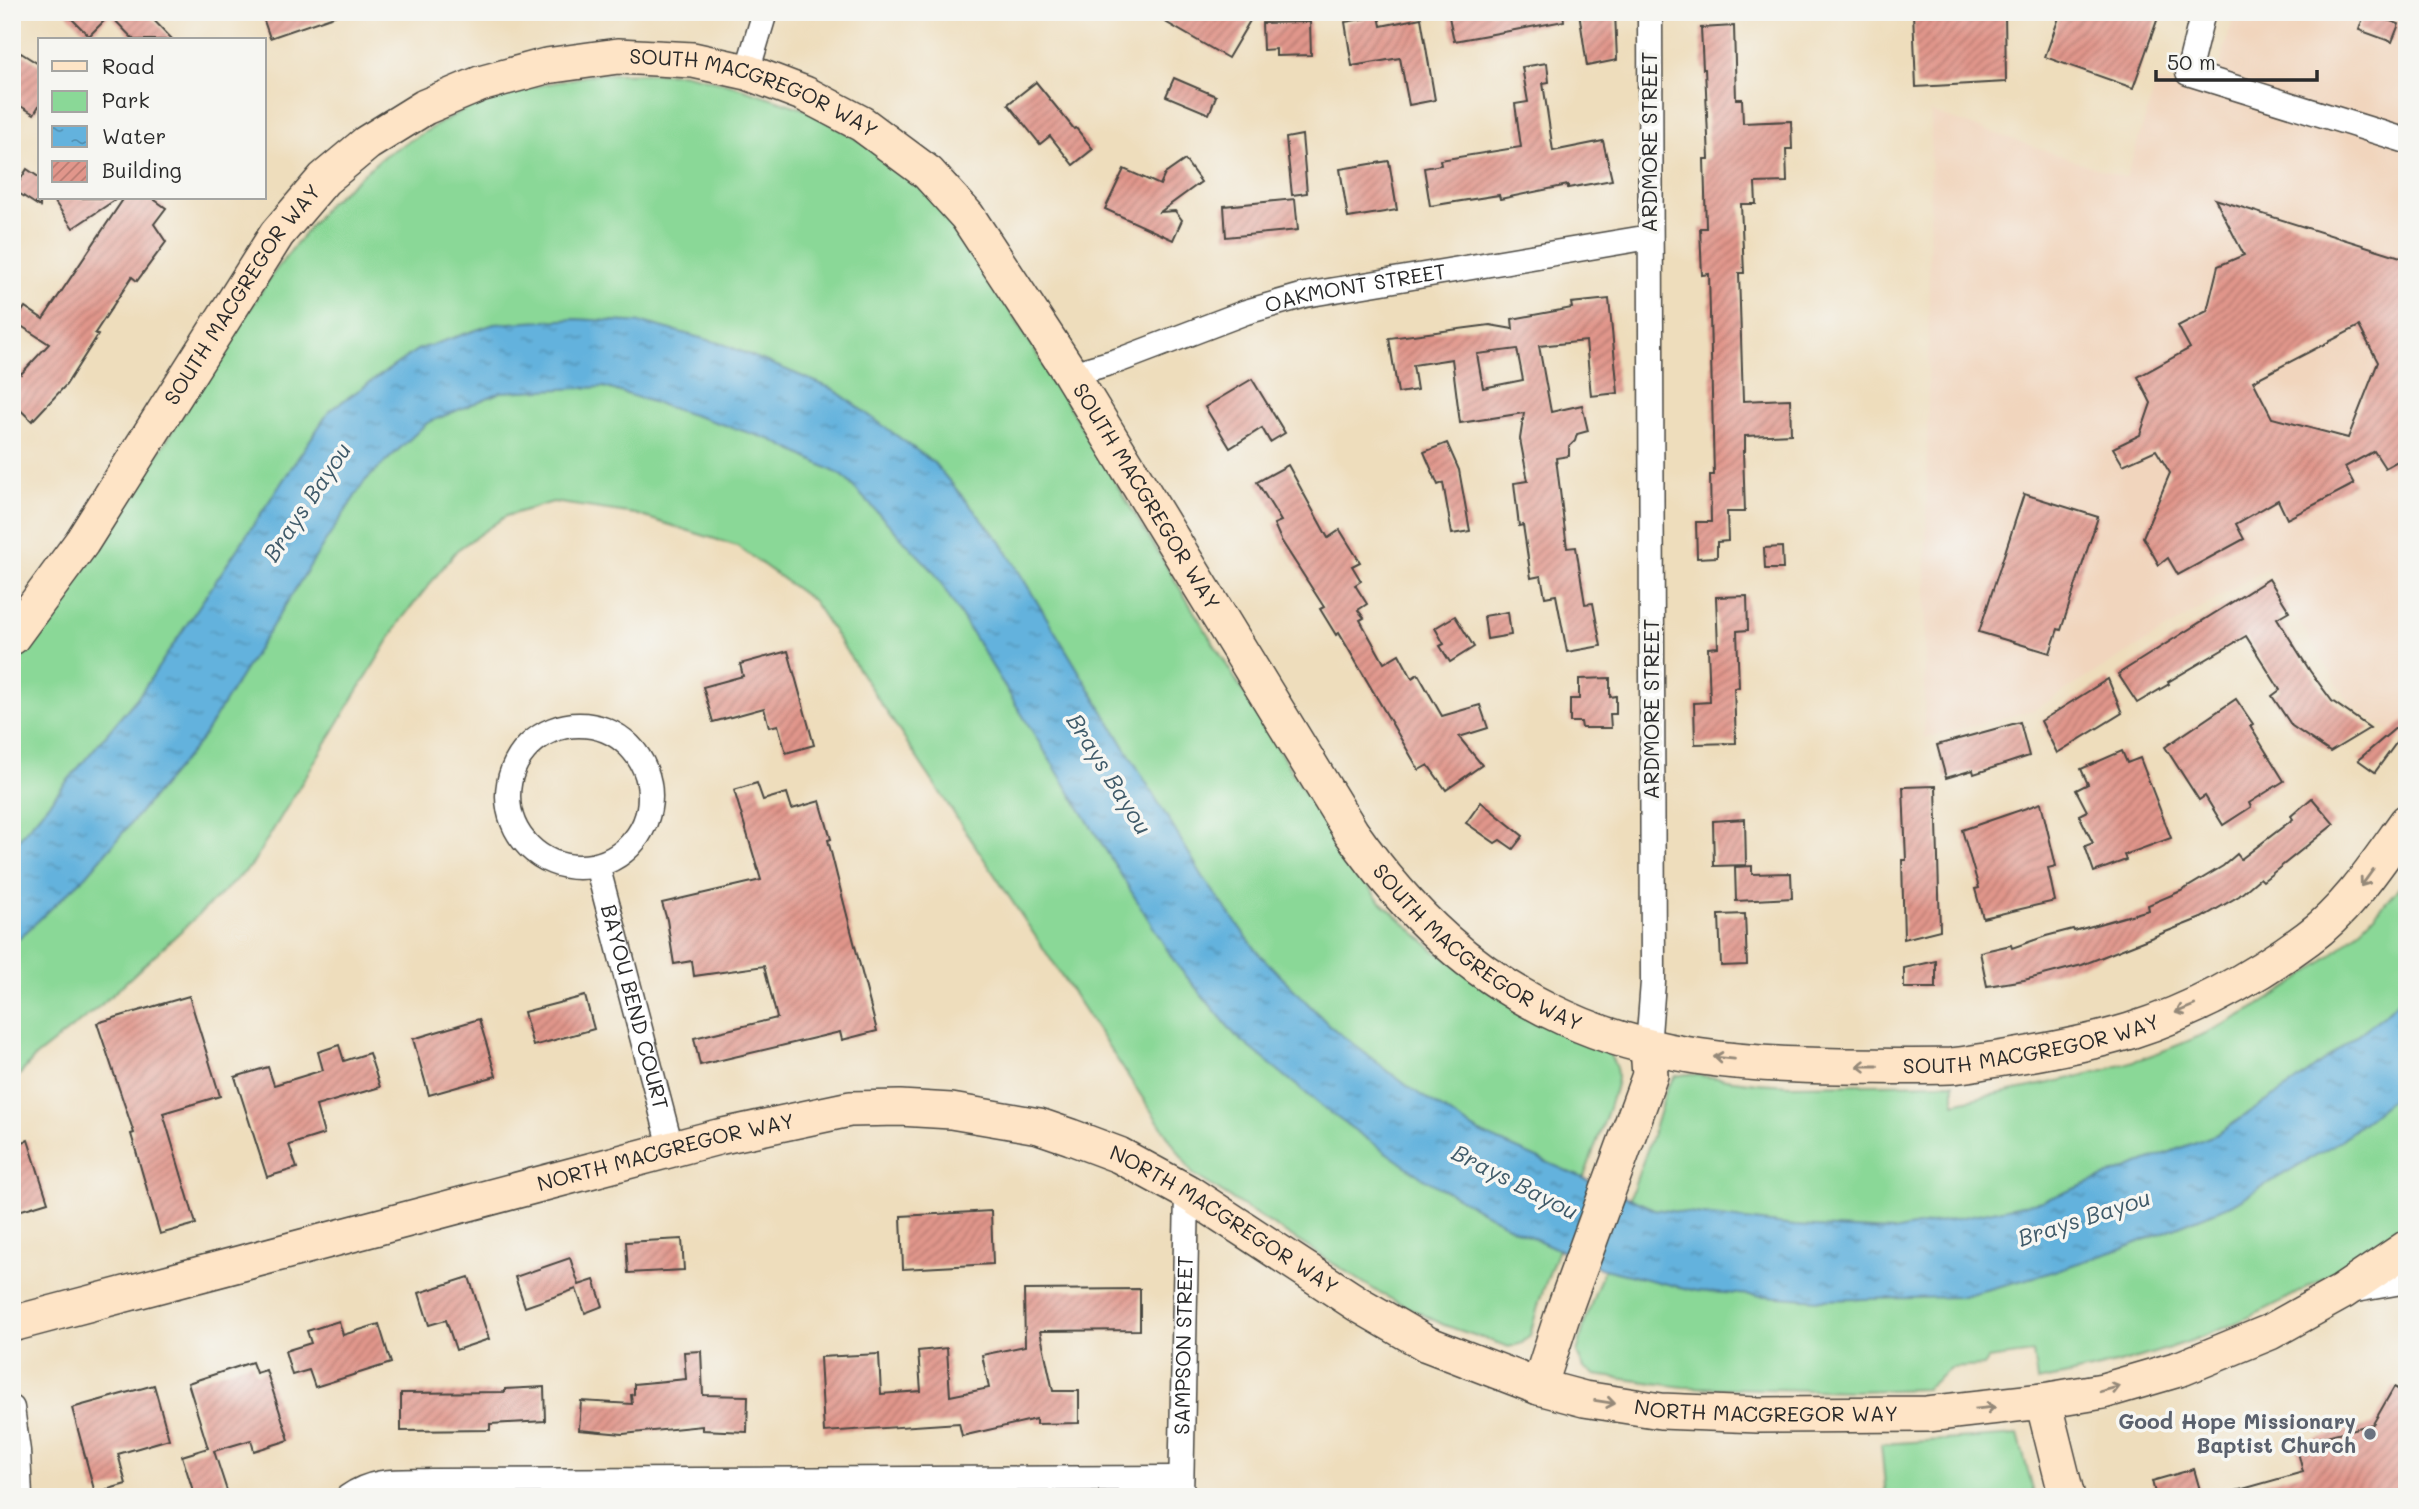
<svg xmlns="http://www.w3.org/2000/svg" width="2419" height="1509" font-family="Mali,sans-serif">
  <defs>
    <pattern id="water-ripples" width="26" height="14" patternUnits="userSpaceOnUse" patternTransform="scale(1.75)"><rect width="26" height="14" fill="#63b2dd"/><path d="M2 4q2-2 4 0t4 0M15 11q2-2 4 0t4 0" fill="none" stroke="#5291b3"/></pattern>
    <pattern id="building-hatch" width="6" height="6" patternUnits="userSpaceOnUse" patternTransform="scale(1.75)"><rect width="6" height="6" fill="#e1968b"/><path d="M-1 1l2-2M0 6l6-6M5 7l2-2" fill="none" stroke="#b77b72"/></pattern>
  </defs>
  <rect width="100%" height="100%" fill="#f6f6f2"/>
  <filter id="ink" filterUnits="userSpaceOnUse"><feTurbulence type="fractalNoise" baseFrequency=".0143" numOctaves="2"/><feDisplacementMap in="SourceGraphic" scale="14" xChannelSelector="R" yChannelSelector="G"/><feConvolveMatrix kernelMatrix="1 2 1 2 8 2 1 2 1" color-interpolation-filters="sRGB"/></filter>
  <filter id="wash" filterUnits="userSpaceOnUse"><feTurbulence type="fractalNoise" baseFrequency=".00686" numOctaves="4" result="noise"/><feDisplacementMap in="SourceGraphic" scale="28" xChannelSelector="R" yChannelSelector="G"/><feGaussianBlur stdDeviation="1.57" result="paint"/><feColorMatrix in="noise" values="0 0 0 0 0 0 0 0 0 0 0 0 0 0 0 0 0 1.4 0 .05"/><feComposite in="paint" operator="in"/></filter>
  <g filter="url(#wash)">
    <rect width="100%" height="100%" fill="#eeddbc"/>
    <!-- built -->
    <path fill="#f1d5bd" d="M2235,12h172v732l-57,-40 -84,-135 -232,141 -110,28 7,-626 195,66 31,-97 54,17z"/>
    <!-- park -->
    <g fill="#8ad897" stroke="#5a8261" stroke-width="2">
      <path d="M682,73l47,11 81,27 73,44 55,48 36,48 348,570 54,76 60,55 171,99c17,24 9,31 2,57l-69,191 -10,36 -8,8 -13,4 -65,-22 -63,-31 -188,-120 -380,-573 -76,-55 -102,-32 -82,-12 -47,14 -49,34 -56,70 -150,246 -150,139 -66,52 -23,27v-417l71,-95 188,-296 56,-71 58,-50 87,-50 56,-17 68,-14z"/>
      <path d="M2407,877v347c-121,86 -225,131 -370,157l-4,-28 -45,6 -5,7 -32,2 -25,21 -73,2 -170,-4 -88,-12 -11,-7 -7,-15 8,-32 66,-182 16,-52 9,-11 11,-2 70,9 33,2 164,-2v20c56,-13 113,-21 167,-38 111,-33 215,-96 286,-188z"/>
      <path d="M2018,1435l17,62h-149l-5,-53z"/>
    </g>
    <!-- water -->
    <path fill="url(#water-ripples)" stroke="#476e84" stroke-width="2" d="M576,319l70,4 77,21 110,45 101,74 67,79 204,338 55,75 70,71 80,62 70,45 174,76 141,17 98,5 149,-30 175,-67 76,-50 91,-69 23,-23v95l-67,54 -109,64 -104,42 -85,28 -83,22 -140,3 -122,-9 -98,-23 -83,-38 -95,-53 -92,-65 -93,-76 -60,-72 -242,-392 -91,-96 -71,-36 -168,-53 -103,5 -74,31 -62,58 -52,80 -112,179 -114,135 -75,70v-98l129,-154 189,-283 87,-60 77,-26z"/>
    <g id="blocks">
      <!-- building -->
      <g fill="url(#building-hatch)" fill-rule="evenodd">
        <path d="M65,12h81l27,28h-39l-24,-25 -21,21z"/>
        <path d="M261,12h75l1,3 -67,23z"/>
        <path d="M1148,12h91l12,7 -23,39z"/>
        <path d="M1448,12h115l1,9 -110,20z"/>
        <path d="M1579,12h36l2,48 -30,6z"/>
        <path d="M1913,12h92l1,70 -90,5z"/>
        <path d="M2061,12h99l-27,76 -88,-31z"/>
        <path d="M2365,12l34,12 -7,18 -33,-12z"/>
        <path d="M1379,16l2,10 40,-8 14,82 -26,5 -9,-47 -48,8 -7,-44z"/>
        <path d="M1310,22l1,33 -35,1v-7l-13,1 -1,-27z"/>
        <path d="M1734,26l2,73h6l1,24 48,-2 1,28h-6l1,33 -32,1 1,21h-15l3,69h-5l4,128 47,-2 1,35 -46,2v15h-2l2,61h-18l1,29 -11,1v15l-20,1 -1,-36h15l-1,-47h4l-5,-201 -7,1 -2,-47h6l-2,-69h5l-4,-90h-2l-2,-41z"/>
        <path d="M21,53l19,12v39l-6,10 -22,-13v-34z"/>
        <path d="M1547,63l2,19 -6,1 10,68 50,-10 9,39 -44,8v-3l-68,14 -1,-4 -69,11 -6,-38 17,-3 -1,-5 81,-13 -6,-43 13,-2 -6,-35z"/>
        <path d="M1174,78l42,18 -7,18 -43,-18z"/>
        <path d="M1036,82l38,47 2,-1 17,21 -20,16 -23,-29 -10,8 -32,-40z"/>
        <path d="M1302,135l5,58 -15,2 -6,-57z"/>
        <path d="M1185,160l16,22 -41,30 15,-1 7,9 -9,20 -68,-31 19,-40 36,16 5,-11z"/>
        <path d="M1389,161l8,49 -49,8 -8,-49z"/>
        <path d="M27,169l13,9v29l-26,-17z"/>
        <path d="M52,198h66l-45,30z"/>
        <path d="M124,198h28l14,10 -12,16 12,18 -29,39 -5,-4 -37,56 3,2 -32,50 -34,36 -20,-19v-37l9,9 28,-30 -34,-22 10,-15 18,12z"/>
        <path d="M1295,199l3,31 -72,7 -2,-31z"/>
        <path d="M2215,199l192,60v197l-22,12 -11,-17 -29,16 9,17 -67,35 -9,-19 -42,24 8,15 -66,36 -10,-17 -9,7 -16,-28 27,-64 -14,-23 -33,15 -10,-17 27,-13 11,-32 -13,-26 52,-29 -12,-22 29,-15 11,-45 26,-11zM2359,326l19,36 -30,76 -76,-20 -19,-37z"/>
        <path d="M1609,299l9,94 -27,3 -5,-55 -47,5 12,66 31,-7 6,26 -11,3 -2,7 -6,6v9l-13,2 11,90 9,-1 9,57 8,-1 8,43 -34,6 -11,-57 -11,2 -4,-21 -10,2 -8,-53 -4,1 -5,-43 14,-2 -8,-42 4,-26 -64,10 -8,-64 -39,6 4,25 -19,3 -9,-55 101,-13 23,4 -1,-10 60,-11 -1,-5zM1517,349l6,31 -40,8 -6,-34z"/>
        <path d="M1252,379l33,54 -15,9 -8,-14 -32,20 -25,-41z"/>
        <path d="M1447,443l12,27 11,61 -18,3 -9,-51 -5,2 -14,-33z"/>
        <path d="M1288,465l40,73 12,-8 20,32 -8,4 9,15 -6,4 12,19 -9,6 6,8 -4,2 24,43 15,-9 13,24 6,-4 24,42 38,-11 8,23 -29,9 23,28 -36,25 -18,-25 -9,5 -80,-137 -3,2 -16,-26 4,-2 -43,-67 -7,-16 7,-3 -24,-39z"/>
        <path d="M2024,494l74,23 -37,113 -3,-1 -8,24 -71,-21z"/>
        <path d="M1782,547l1,22h-18l-1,-21z"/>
        <path d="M2269,579l20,32 -12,7 33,53 22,30 38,27 -40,24 -38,-26 -20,-30 8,-6 -34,-54 -78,46 1,2 -32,19 -19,-29z"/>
        <path d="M1747,596l1,34 -11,1 2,56 -5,1 2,55 -41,1 -1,-41 16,-1 -2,-54 10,-1 -2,-50z"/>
        <path d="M1508,612l3,23 -24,4 -3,-23z"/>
        <path d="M1455,616l19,31 -24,15 -10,-16 4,-2 -9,-16z"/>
        <path d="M788,651l26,94 -28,8 -8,-28 -9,2 -5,-19 -51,14 -10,-35 40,-11 -3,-12z"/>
        <path d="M1610,678v19l6,-1v18h-6l1,14h-29l-1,-6h-11v-23h9v-20z"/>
        <path d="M2108,679l14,34 -65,40 -16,-32z"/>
        <path d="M2236,699l17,25 -3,2 34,55 -35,22 2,4 -28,18 -18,-29 -6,4 -34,-53z"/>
        <path d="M2404,721l3,7 -32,44 -17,-12z"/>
        <path d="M2020,722l9,34 -55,18 -1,-4 -27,8 -9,-33z"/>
        <path d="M2122,751l5,12 13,-5 31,80 -47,17 2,5 -32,12 -9,-26 8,-3 -14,-28 8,-4 -11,-21 12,-6 -7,-15z"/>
        <path d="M757,783l6,17 24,-7 5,16 28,-8 11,38 -3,1 11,44 38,147 -35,9 -2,-8 -140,33 -6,-27 83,-20 -13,-52 -70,10 -2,-15 -18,3 -7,-44 -5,-17 99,-23 -27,-90z"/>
        <path d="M1936,786l4,144 -36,9 -2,-79h4l-3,-73z"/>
        <path d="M2312,798l22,26 -71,57 -3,-3 -21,18 -38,22 -119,47 -58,15 -37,6 -7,-34 31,-7 1,3 34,-12 27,-7 1,2 75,-21 -1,-5 33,-14 42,-25 14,-12 4,5 52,-40 -2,-3z"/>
        <path d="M1481,802l42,34 -10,13 -13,-9 -5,3 -29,-20z"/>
        <path d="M2041,803l15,63 -8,2 7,33 -72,17 -8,-29 4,-1 -17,-58z"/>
        <path d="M1745,819l1,46 -32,1 -1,-45z"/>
        <path d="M1752,866v8l39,-1 1,25 -56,3 -1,-34z"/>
        <path d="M1745,914l2,51 -26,1 -2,-51z"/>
        <path d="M1936,961v27h-32v-20z"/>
        <path d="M189,996l31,100 -57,17 33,111 -36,10 -29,-100 3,-1 -37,-110z"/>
        <path d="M585,996l9,33 -61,17 -9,-34z"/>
        <path d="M479,1019l17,57 -67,19 -16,-56z"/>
        <path d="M339,1045l5,16 25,-8 11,34 -64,19 8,28 -35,11 8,23 -30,9 -32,-100 33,-10 6,18 49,-15 -5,-18z"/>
        <path d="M28,1140l20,62 -36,11v-67z"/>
        <path d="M991,1211l2,53 -90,5 -2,-53z"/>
        <path d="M682,1239l2,31 -56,3 -2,-31z"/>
        <path d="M570,1258l9,27 15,-5 9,26 -18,7 -9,-24 -51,18 -10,-30z"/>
        <path d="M469,1277l20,62 -33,11 -10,-30 -17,5 -10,-32z"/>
        <path d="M1140,1289v41l-100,1 13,60h26v32l-43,1v-5l-74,17 -3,-13 -135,9 -4,-75 59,-3 2,40 40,-3 -3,-40 29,-3 3,48 39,-8 -7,-33 43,-9 -1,-56z"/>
        <path d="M339,1321l4,14 36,-11 12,39 -76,24 -6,-17 -17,5 -7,-24 26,-8 -4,-12z"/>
        <path d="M701,1351l2,44 45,1 -1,36 -45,-2v-4l-79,8 -44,-4 2,-29 51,3 -1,-9 3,-1v-10l52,-5 -2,-27z"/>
        <path d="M252,1362l4,11 10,-3 23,70 -35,11 -3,-11 -37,11 15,46h-34l-13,-41 26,-8 -20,-65z"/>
        <path d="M154,1385l15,54 -51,15 8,30 -31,9 -23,-85z"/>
        <path d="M544,1387l1,34 -55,3v6l-89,1v-38l104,-1v-3z"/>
        <path d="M2394,1387l13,7v103h-175v-5l71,-20 -7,-28 77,-20z"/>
        <path d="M2194,1469l8,28h-46l-4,-16z"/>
      </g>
    </g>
  </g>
  <g filter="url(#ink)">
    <use href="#blocks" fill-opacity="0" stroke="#484641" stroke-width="2"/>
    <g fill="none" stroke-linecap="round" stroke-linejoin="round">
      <!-- street casing -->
      <g stroke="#484641" stroke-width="27">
        <g id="street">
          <path d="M2203,12l-15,61 219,68"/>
          <path d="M747,72l18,-60"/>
          <path id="s1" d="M1071,374l49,-14 126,-48 59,-17 345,-58"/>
          <circle cx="579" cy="796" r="71"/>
          <path id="s2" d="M597,865l75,286"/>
          <path d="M1648,1048l5,-66 -3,-970"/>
          <path d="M2350,1291l57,-10"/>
          <path d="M12,1408l6,43 2,46"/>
          <path d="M348,1497c26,-19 52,-15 83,-16l750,-3"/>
          <path id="s3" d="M1181,1497l6,-305"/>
        </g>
      </g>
      <!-- secondary casing -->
      <g stroke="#484641" stroke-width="38">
        <g id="secondary">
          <path id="s4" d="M12,637l70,-95 195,-308 47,-55 43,-36 58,-36 55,-23 66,-18 72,-10 75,4 54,12 58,22 57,30 66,49 39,43 104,158 280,458c57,81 122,145 214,186 86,40 182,47 275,48 36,0 73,1 110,0 16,-1 33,-5 48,-7 45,-7 89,-15 132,-28 63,-20 125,-54 178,-93 40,-29 70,-76 99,-116"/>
          <path id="s5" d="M12,1324l706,-187 132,-28 50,-1 51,3 88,15 32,11 48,18 68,37 171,112 69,40 112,43 45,12 77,12 97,4 169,-1 116,-13 60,-10 79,-23 88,-36 72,-40 65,-44"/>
          <path d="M1539,1387l24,-74 87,-238 -2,-27"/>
          <path d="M2043,1401l24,96"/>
        </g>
      </g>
      <!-- street -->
      <use href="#street" stroke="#fff" stroke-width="24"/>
      <!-- secondary -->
      <use href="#secondary" stroke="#fee4c6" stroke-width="35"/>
    </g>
    <!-- one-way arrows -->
    <defs><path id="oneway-shaft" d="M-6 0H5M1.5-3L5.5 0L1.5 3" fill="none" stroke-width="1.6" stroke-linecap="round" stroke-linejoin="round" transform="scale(1.75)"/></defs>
    <g stroke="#948878">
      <use href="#oneway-shaft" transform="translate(2367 878) rotate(126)"/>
      <use href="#oneway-shaft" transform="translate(2185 1009) rotate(158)"/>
      <use href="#oneway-shaft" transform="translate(1724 1058) rotate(-174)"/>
      <use href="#oneway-shaft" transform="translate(1867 1066) rotate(180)"/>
      <use href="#oneway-shaft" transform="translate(2110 1389) rotate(-15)"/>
      <use href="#oneway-shaft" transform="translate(1605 1402) rotate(9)"/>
      <use href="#oneway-shaft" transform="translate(1985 1408) rotate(-6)"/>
    </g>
  </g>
  <!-- markers -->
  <circle fill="#6b7280" stroke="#f6f6f2" stroke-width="2.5" cx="2370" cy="1434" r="7"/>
  <g text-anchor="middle" stroke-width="7" stroke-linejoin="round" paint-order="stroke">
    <!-- street labels -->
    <g font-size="21" fill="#2b2b2b" stroke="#f6f6f2">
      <text dy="7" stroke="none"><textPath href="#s4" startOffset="1022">SOUTH MACGREGOR WAY</textPath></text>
      <text transform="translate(1650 142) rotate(-90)" y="7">ARDMORE STREET</text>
      <text dy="7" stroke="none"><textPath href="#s1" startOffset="298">OAKMONT STREET</textPath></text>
      <text dy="7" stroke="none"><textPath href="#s4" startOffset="413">SOUTH MACGREGOR WAY</textPath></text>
      <text dy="7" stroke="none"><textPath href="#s4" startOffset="1610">SOUTH MACGREGOR WAY</textPath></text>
      <text transform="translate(1652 709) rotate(-90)" y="7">ARDMORE STREET</text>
      <text dy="7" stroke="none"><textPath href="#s4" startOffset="2177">SOUTH MACGREGOR WAY</textPath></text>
      <text dy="7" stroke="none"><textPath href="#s2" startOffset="147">BAYOU BEND COURT</textPath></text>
      <text dy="7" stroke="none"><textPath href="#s4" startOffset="2765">SOUTH MACGREGOR WAY</textPath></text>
      <text dy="7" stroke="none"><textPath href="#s5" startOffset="676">NORTH MACGREGOR WAY</textPath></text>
      <text dy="7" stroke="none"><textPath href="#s5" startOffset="1264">NORTH MACGREGOR WAY</textPath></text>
      <text dy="7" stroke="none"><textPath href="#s3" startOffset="152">SAMPSON STREET</textPath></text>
      <text dy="7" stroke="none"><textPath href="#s5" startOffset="1852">NORTH MACGREGOR WAY</textPath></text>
    </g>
    <!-- worship labels -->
    <g font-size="21" font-weight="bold" fill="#5b616d" stroke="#f6f6f2" text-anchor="end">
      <text x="2356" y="1429">Good Hope Missionary<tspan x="2356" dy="24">Baptist Church</tspan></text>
    </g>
    <!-- water labels -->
    <g font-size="23" font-style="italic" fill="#3f5a69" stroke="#f6f6f2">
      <text transform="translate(307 502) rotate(-56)" y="8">Brays Bayou</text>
      <text transform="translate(1109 774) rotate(58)" y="8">Brays Bayou</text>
      <text transform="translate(1515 1182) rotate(27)" y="8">Brays Bayou</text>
      <text transform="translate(2084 1218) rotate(-18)" y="8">Brays Bayou</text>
    </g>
  </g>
  <!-- margin -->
  <rect width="2419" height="1509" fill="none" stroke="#f6f6f2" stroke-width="42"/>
  <!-- legend -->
  <rect x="38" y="38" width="228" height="161" fill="#f6f6f2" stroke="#a5a5a2" stroke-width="2"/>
  <rect x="52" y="61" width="35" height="10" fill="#fee4c6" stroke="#a5a5a2" stroke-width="2"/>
  <text x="102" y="74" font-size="21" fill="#2b2b2b">Road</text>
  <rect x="52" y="91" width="35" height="21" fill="#8ad897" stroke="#a5a5a2" stroke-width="2"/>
  <text x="102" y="108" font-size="21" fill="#2b2b2b">Park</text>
  <rect x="52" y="126" width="35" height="21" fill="url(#water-ripples)" stroke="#a5a5a2" stroke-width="2"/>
  <text x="102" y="144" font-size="21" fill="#2b2b2b">Water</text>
  <rect x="52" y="161" width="35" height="21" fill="url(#building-hatch)" stroke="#a5a5a2" stroke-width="2"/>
  <text x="102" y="178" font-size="21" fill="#2b2b2b">Building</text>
  <!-- scale -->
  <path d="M2156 70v10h161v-10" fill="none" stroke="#2b2b2b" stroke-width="3.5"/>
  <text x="2167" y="70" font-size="21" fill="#2b2b2b" stroke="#f6f6f2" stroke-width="5" paint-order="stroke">50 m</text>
</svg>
